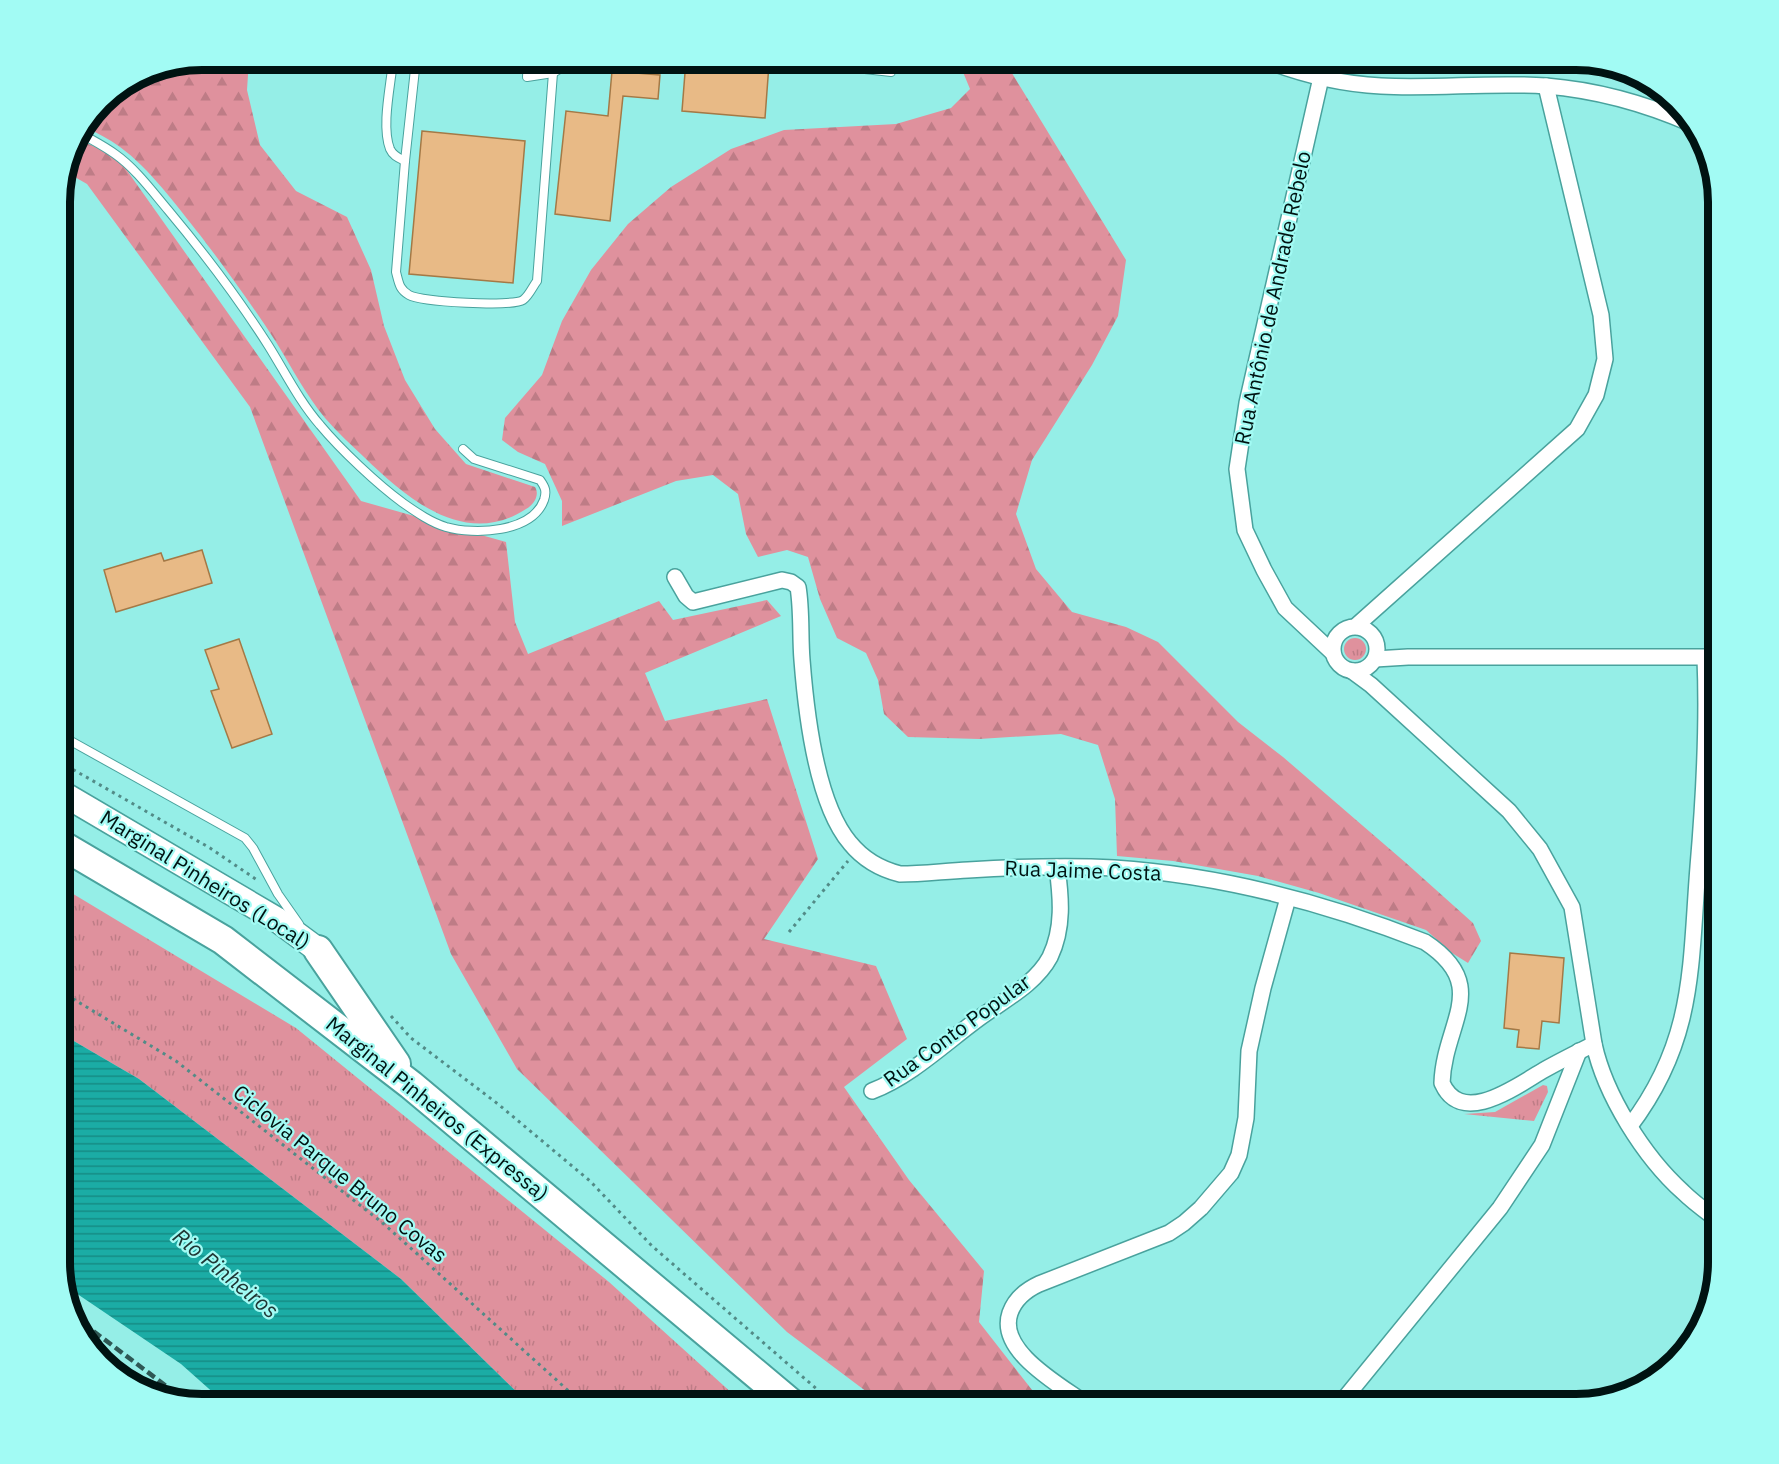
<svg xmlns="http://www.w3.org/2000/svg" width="1779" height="1464" font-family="'IBM Plex Sans',sans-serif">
  <defs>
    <pattern id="grass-tufts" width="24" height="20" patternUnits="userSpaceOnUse" patternTransform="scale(1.5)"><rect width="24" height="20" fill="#df919d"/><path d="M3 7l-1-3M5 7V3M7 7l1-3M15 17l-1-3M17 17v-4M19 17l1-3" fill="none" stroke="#be7c86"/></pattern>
    <pattern id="forest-firs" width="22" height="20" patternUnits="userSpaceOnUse" patternTransform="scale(1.5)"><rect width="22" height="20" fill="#df919d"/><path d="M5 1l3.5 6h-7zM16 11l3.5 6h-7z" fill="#be7c86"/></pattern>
    <pattern id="water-rules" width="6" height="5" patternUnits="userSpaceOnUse" patternTransform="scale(1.5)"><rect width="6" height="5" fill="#1baca5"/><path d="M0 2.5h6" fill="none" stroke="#168b85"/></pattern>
  </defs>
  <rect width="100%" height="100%" fill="#95eee7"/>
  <!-- grass -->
  <g fill="url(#grass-tufts)">
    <circle cx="1355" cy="649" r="11"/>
    <path d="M60,886l236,142 313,254 135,122h-215l-128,-125 -262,-200 -79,-46z"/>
    <path d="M1543,1085l4,1 1,6 -14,29 -70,-7 31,-2z"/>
  </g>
  <!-- forest -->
  <g fill="url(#forest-firs)">
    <path d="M203,60h46l-2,30 13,55 36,46 51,26 24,53 13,56 21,54 30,49 31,35 69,23c5,8 -1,18 -9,22 -61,40 -120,-11 -162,-52 -13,-12 -27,-25 -39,-39 -19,-23 -33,-50 -49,-76 -24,-37 -50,-73 -76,-107 -23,-29 -51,-67 -80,-88 -11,-8 -23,-14 -35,-20l23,-31 40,-25z"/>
    <path d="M958,60h46l122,200 -8,56 -26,49 -60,95 -16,54 20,55 36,43 54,15 32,15 80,80 45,35 123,106 67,60 8,18 -13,22 -16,-10 -26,-23 -107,-37 -61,-17 -85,-15 -56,-5 -2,-57 -17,-54 -37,-11 -82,5 -71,-2 -24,-23 -6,-34 -12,-27 -29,-15 -17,-39 -12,-42 -21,-7 -29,7 -12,-23 -8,-40 -25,-19 -37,6 -114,45v-25l-17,-37 -27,-12 -16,-12 3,-22 37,-43 20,-54 29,-51 37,-46 43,-37 60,-38 53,-19 112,-6 55,-16 19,-19z"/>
    <path d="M76,139l40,16 245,346 145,41 9,80 13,32 131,-53 14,19 94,-20 14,16 -136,57 20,48 102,-22 51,160 -54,80 112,27 31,73 -63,48 65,93 75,91 -5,51 64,82h-160l-96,-72 -270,-263 -66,-115 -201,-547 -163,-223 -21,-12z"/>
  </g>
  <!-- water -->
  <path fill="url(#water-rules)" d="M60,1033l79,46 262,200 128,125h-303l-45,-40 -117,-79 -4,-15z"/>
  <!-- building -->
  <g fill="#e8ba86" stroke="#a47946" stroke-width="1.5">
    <path d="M686,60h36l47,4 -4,54 -83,-7z"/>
    <path d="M612,71l48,4 -2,24 -35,-3 -13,125 -55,-7 11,-103 42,5z"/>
    <path d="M422,131l103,10 -12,142 -104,-9z"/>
    <path d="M202,550l10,33 -96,29 -12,-42 57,-17 3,8z"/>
    <path d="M239,639l33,95 -40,14 -21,-57 8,-2 -14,-39z"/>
    <path d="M1510,953l54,5 -5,65 -17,-2 -3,28 -22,-2 2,-17 -15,-2z"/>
  </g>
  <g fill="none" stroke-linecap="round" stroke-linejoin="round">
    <!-- service casing -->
    <g stroke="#49a29d" stroke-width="10">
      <g id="service">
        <path d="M393,60c-2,25 -12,66 -3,89 3,7 9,9 15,12"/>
        <path d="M416,60l-11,101 -9,111c3,11 3,17 13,23 12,7 103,12 114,5 6,-4 10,-14 14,-19l16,-208"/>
        <path d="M528,60l-1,17 26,-4 21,-13"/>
        <path d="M786,60l105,12"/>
        <path d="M80,133c12,7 24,13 35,21 20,14 37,37 53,56 36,43 70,88 100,135 17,27 31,56 52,80 20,24 57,59 83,78 13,9 27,19 43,24 28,8 86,6 98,-27 3,-9 1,-13 -4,-20l-66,-21 -11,-10"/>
        <path d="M60,735l185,103 8,10 25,46 21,30"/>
      </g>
    </g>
    <!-- minor casing -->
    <g stroke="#49a29d" stroke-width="18">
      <g id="minor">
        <path d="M1265,60c36,14 78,24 116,26 55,3 110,-4 165,0 50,4 100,18 146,38"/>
        <path d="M1325,60l-78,343 -10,66 8,61 19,40 21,38 48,45"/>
        <path d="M675,577l11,19 7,6 89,-22 9,2 7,5c4,24 2,49 4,73 4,52 14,143 48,183 13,16 30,26 50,31 23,0 45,-3 68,-4 49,-3 98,-5 146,-2 106,7 212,35 311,74 67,44 19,80 17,141 20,45 76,2 102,-13 16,-9 34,-18 50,-26"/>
        <path d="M1356,626l221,-197 19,-34 9,-36 -4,-44 -55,-229"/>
        <circle cx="1355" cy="649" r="22"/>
        <path d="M1375,659l33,-2h311"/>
        <path d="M1352,671l19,14 138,126 31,38 32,58 22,137c11,51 50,113 89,148 11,11 24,20 36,29"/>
        <path d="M872,1091c39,-15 72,-47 106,-72 24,-18 57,-34 72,-62 14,-29 11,-60 7,-90"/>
        <path d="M1630,1126c65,-86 60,-158 68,-259 6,-70 10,-139 7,-209"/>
        <path d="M1086,1404c-26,-19 -89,-53 -76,-91 5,-14 16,-23 29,-29l130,-51 15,-10 17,-15 30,-35 8,-18 7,-37 3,-67 14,-63 25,-90"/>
        <path d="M1340,1404l160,-196 42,-63 37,-94"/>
      </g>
    </g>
    <!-- primary casing -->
    <g stroke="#49a29d" stroke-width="27">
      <path id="primary" d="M60,792l216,127 42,31"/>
    </g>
    <!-- motorway casing -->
    <g stroke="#49a29d" stroke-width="32">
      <g id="motorway">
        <path d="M60,844l163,96 188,145 381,319"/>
        <path d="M318,950l78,114"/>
      </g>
    </g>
    <!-- path -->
    <g stroke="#528b87" stroke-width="3" stroke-dasharray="3 4.5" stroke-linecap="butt">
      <path d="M60,762l150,86 47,32"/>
      <path d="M789,932l59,-71"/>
      <path d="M60,991l116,70 208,163 199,180"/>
      <path d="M391,1016l20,22 87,66 92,77 62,65 182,158"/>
      <path d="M83,1335l80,61"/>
    </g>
    <!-- service -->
    <use href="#service" stroke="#fff" stroke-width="8"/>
    <!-- minor -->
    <use href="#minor" stroke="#fff" stroke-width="15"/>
    <!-- primary -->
    <use href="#primary" stroke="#fff" stroke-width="24"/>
    <!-- motorway -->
    <use href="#motorway" stroke="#fff" stroke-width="28"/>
    <!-- rail -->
    <g stroke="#2e5754" stroke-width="4.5" stroke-dasharray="9 4.5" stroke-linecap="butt">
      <path d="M72,1315l114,86"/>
      <path d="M101,1359l33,25"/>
    </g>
  </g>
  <g text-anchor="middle" stroke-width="4.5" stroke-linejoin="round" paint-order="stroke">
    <!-- street labels -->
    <g font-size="21" fill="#001312" stroke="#a2fbf4">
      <text transform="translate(1273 298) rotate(-78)" y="7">Rua Antônio de Andrade Rebelo</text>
      <text transform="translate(1083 871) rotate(2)" y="7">Rua Jaime Costa</text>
      <text transform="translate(205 880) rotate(32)" y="7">Marginal Pinheiros (Local)</text>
      <text transform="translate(957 1031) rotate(-36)" y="7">Rua Conto Popular</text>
      <text transform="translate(437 1109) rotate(39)" y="7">Marginal Pinheiros (Expressa)</text>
      <text transform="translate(340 1174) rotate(39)" y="7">Ciclovia Parque Bruno Covas</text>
    </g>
    <!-- water labels -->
    <g font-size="22" font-style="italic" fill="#203634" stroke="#a2fbf4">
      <text transform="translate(226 1273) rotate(39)" y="8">Rio Pinheiros</text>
    </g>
  </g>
  <!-- crop -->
  <path d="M0 0H1779V1464H0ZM202 70H1576A132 132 0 0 1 1708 202V1262A132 132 0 0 1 1576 1394H202A132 132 0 0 1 70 1262V202A132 132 0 0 1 202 70Z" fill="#a2fbf4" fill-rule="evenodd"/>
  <path fill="none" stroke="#001312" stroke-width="8" d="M202 70H1576A132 132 0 0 1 1708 202V1262A132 132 0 0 1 1576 1394H202A132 132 0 0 1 70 1262V202A132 132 0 0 1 202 70Z"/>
</svg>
